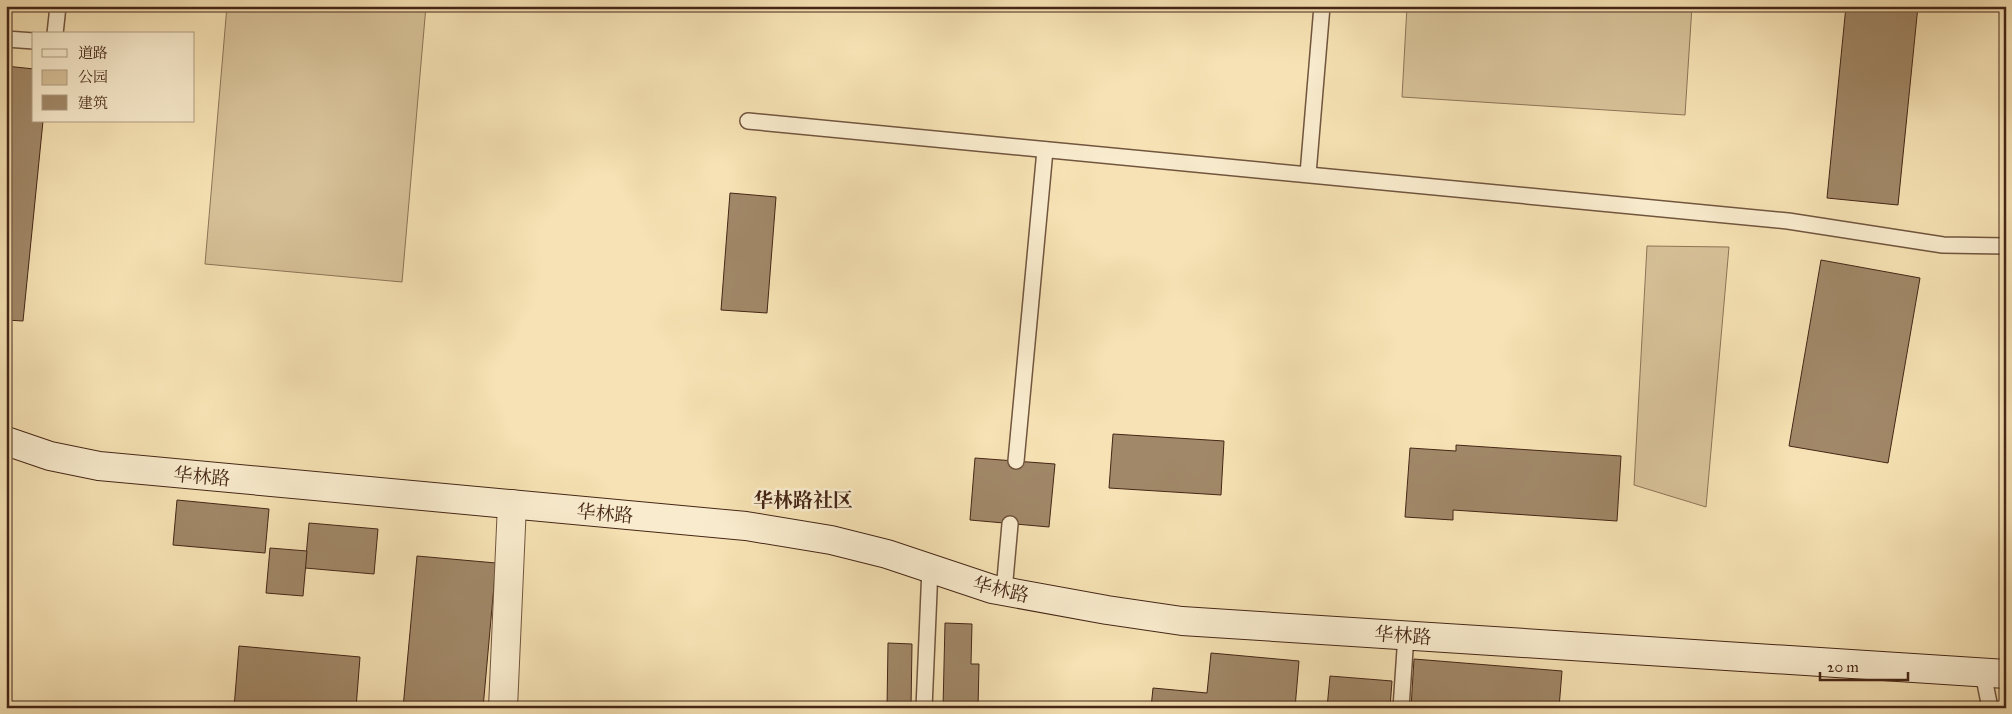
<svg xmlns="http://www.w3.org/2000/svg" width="2012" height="714" font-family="'IM FELL Great Primer','Noto Serif SC',serif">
  <rect width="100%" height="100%" fill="#f6e2b4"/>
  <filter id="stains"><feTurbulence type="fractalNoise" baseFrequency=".004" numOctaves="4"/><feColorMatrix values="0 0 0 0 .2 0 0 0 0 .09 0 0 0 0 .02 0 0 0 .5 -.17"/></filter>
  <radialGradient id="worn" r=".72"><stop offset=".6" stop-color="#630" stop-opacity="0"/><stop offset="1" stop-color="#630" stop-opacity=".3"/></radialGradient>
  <!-- green -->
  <g fill="#d8c299" stroke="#8e7458">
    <path d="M227,6h199l-24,276 -197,-18z"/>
    <path d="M1407,6h285l-7,109 -283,-18z"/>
    <path d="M1647,246l82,1 -23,260 -72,-22z"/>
  </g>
  <!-- building -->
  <g fill="#a18868" stroke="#452616">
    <path d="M1846,6h72l-20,199 -71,-7z"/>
    <path d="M6,66l28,3v52h9l-20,200 -17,-1z"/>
    <path d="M730,193l46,4 -9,116 -46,-3z"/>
    <path d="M1821,260l99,18 -32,185 -99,-17z"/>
    <path d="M1113,434l111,7 -3,54 -112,-7z"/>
    <path d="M1456,445l165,11 -4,65 -164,-11v10l-48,-3 5,-69 46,3z"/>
    <path d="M975,458l80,6 -6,63 -79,-7z"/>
    <path d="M177,500l92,9 -4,44 -92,-8z"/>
    <path d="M309,523l69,6 -4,45 -69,-6z"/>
    <path d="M270,548l37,3 -4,45 -37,-3z"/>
    <path d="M417,556l79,7 -13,145h-80z"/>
    <path d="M945,623l27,1 -1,40h8l-1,44h-35z"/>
    <path d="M888,643l24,1 -1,64h-24z"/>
    <path d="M239,646l121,11 -4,51h-122z"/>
    <path d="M1211,653l88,8 -4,47h-144l2,-20 54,5z"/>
    <path d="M1414,659l148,12 -3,37h-148z"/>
    <path d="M1330,676l62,5 -2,27h-63z"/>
  </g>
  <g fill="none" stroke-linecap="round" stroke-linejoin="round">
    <!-- lane casing -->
    <g stroke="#71553e" stroke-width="18">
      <g id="lane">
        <path d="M55,34l3,-28"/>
        <path d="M6,39l28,2"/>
        <path d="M748,121l1040,100 155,24 63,1"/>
        <path d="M1308,174l14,-168"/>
        <path d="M1016,461l29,-311"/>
        <path d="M1004,591l6,-67"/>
        <path d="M1983,673l7,35"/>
        <path d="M924,708l6,-140"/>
        <path d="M1401,708l5,-73"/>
      </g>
    </g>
    <!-- street casing -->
    <g stroke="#71553e" stroke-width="30">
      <path id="street" d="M503,708l9,-204"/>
    </g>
    <!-- secondary casing -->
    <g stroke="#452616" stroke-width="30">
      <path id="secondary" d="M6,441l44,15 49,10 647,60 85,14 56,14 105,35 115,21 75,11 824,53"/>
    </g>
    <!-- lane -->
    <use href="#lane" stroke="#f9ecce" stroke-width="15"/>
    <!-- street -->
    <use href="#street" stroke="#f9ecce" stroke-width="28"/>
    <!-- secondary -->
    <use href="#secondary" stroke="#f9ecce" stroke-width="28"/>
  </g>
  <g text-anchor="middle" stroke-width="5" stroke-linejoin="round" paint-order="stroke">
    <!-- street labels -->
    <g font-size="19" fill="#452616" stroke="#f9ecce">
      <text transform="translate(202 476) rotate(5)" y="7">华林路</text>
      <text transform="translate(605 513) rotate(5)" y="7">华林路</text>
      <text transform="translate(1001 589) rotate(13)" y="7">华林路</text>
      <text transform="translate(1403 635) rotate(4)" y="7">华林路</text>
    </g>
    <!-- neighbourhood labels -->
    <g font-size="20" font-weight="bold" fill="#452616" stroke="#f9ecce">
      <text x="803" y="507">华林路社区</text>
    </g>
  </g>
  <!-- margin -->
  <rect width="2012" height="714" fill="none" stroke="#f6e2b4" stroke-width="25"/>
  <rect x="8" y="8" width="1997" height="699" fill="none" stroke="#452616" stroke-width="2.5"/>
  <rect x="12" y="12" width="1987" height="689" fill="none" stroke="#452616"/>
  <!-- legend -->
  <rect x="32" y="32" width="162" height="90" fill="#f9ecce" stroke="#b19d84"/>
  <rect x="42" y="49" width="25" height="8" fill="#f9ecce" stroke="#b19d84"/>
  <text x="78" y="58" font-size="15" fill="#452616">道路</text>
  <rect x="42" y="70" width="25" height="15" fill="#d8c299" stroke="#b19d84"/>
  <text x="78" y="82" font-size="15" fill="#452616">公园</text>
  <rect x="42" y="95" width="25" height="15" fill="#a18868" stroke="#b19d84"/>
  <text x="78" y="108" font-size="15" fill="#452616">建筑</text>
  <!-- scale -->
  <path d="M1820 672v8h88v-8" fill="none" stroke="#452616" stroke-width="2.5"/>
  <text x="1827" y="672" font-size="15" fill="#452616" stroke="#f9ecce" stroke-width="4" paint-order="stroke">20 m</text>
  <rect width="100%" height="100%" filter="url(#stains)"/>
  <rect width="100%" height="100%" fill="url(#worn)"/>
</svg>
